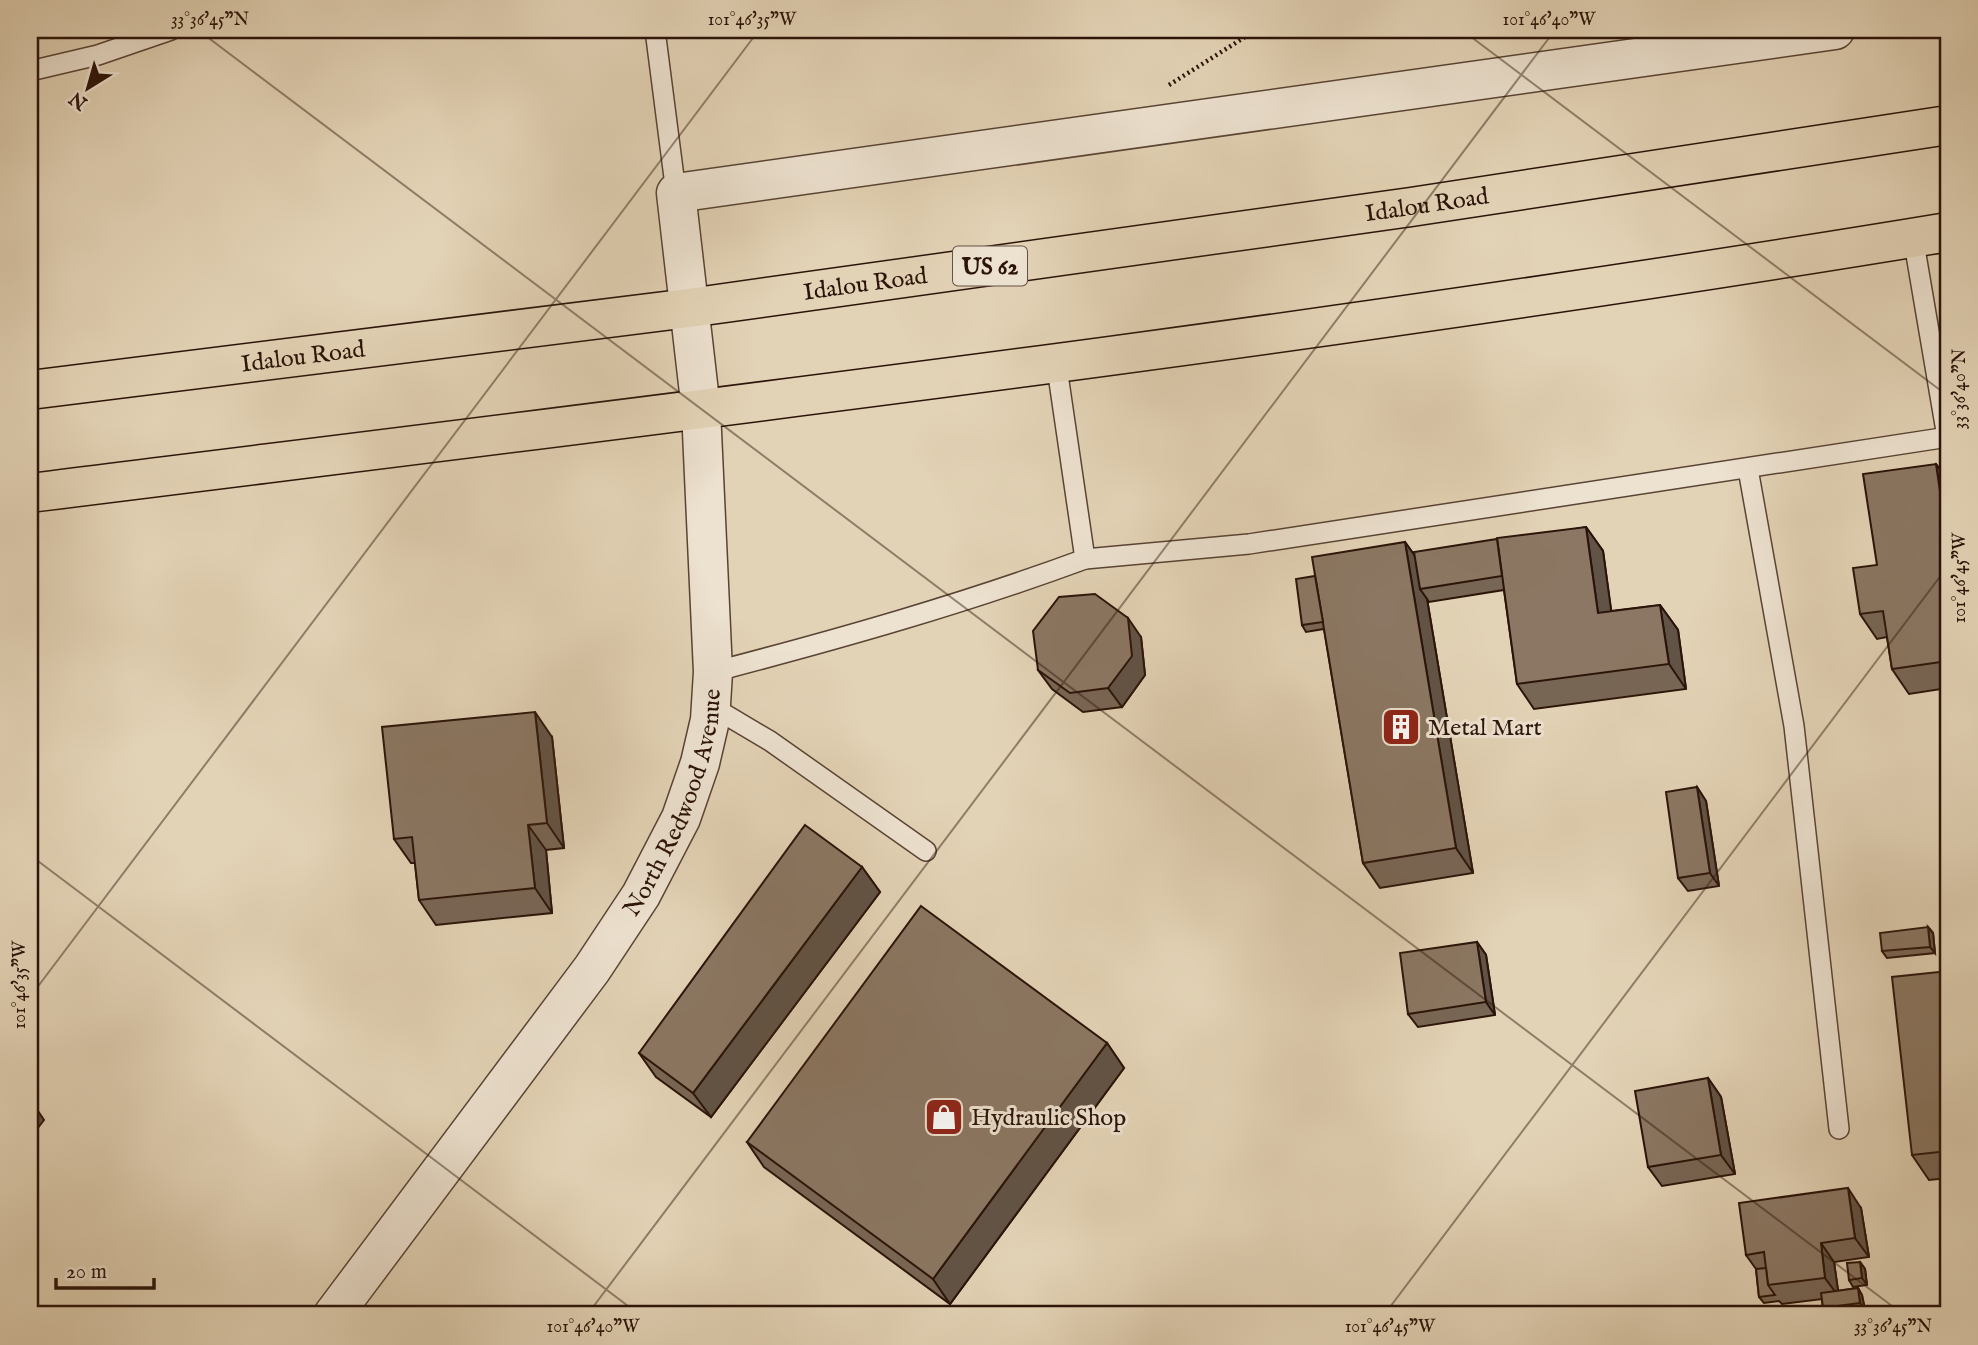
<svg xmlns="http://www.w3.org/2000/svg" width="1978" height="1345" font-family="'IM FELL English',serif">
  <rect width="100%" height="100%" fill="#e3d3b6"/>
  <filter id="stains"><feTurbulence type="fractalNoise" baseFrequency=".00286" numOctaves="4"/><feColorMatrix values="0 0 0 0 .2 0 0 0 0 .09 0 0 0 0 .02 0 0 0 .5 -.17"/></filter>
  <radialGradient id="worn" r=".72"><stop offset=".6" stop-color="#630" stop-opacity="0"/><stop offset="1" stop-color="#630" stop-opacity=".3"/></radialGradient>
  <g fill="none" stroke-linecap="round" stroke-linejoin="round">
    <!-- service casing -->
    <g stroke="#594334" stroke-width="22">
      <g id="service">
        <path d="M655,30l21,163"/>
        <path d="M30,71l68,-16 73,-25"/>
        <path d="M1913,237l34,200"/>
        <path d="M1056,361l29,198 164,-15 699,-107"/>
        <path d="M1748,469l46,257 45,403"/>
        <path d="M713,672c126,-33 250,-68 372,-113"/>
        <path d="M711,706l59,35 156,110"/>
      </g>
    </g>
    <!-- minor casing -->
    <g stroke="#594334" stroke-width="41">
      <g id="minor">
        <path id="s1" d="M333,1315l259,-346 49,-74 40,-77 19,-55 10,-43 3,-48 -12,-262"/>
      </g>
    </g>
    <!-- tertiary casing -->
    <g stroke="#594334" stroke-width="41">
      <path id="tertiary" d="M701,410l-25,-217 1159,-163"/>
    </g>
    <!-- trunk casing -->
    <g stroke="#2b1309" stroke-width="41">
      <g id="trunk">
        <path id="s2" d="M30,390l659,-82 722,-101 537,-82"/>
        <path d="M30,493c640,-80 1281,-156 1918,-261"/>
      </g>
    </g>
    <!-- path -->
    <path stroke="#2b1309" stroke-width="4.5" stroke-dasharray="2 3.5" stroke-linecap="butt" d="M1169,85l87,-55"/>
    <!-- service -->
    <use href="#service" stroke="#ede2d0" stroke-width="19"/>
    <!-- minor -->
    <use href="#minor" stroke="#ede2d0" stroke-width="38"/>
    <!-- tertiary -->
    <use href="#tertiary" stroke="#ede2d0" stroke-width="38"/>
    <!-- trunk -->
    <use href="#trunk" stroke="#e3d3b6" stroke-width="38"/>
  </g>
  <!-- wall -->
  <g fill="#786655" stroke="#2b1309" stroke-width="2">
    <path d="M1936,464l12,17v207l-39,6 -17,-25 -5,-32 -10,2 -17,-25 17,-49z"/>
    <path d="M1586,527l17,24 8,60 49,-6 18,25 8,59 -152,20 -17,-25 -13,-94 -75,12 -2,-3 46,274 -93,15 -17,-25 -39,-234 -18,3 -4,-7 13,-49 90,-34 10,14z"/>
    <path d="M1141,637l4,38 -23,32 -39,5 -31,-23 -14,-19z"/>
    <path d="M552,737l12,111 -18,2 6,63 -116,12 -17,-25 -4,-37h-4l-17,-24z"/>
    <path d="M1697,787l9,14 13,85 -31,5 -10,-13z"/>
    <path d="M862,867l18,25 -169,225 -55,-40 -17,-24z"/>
    <path d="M1928,927l5,6 2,20 -48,5 -5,-7z"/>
    <path d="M1477,942l9,13 9,60 -77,12 -10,-13z"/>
    <path d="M1948,971v207l-19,2 -17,-25z"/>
    <path d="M1107,1043l17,25 -174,236 -186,-137 -17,-25z"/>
    <path d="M1708,1078l13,19 14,77 -73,12 -14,-19z"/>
    <path d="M1861,1208l8,49 -35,5 4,29 20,-3 4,7 3,15 -38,5 -4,-7 -1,-9 -40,5 -3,-3 -15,2 -5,-6 -3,-28 -10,-14z"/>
    <path d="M1860,1262l5,7 2,16 -14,2 -4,-7z"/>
  </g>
  <!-- shaded-wall -->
  <g fill="#615345" stroke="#2b1309" stroke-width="2">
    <path d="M1936,464l12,17v64z"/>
    <path d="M1586,527l17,24 12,87 -17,-25z"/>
    <path d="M1405,542l17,24 -2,23 7,10 46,274 -17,-25z"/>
    <path d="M1660,605l18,25 8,59 -17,-25z"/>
    <path d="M1128,618l13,19 4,38 -23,32 -14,-19z"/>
    <path d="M535,712l17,25 12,111 -17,-25z"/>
    <path d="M1697,787l9,14 13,85 -9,-13z"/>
    <path d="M528,825l18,25 6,63 -17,-25z"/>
    <path d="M862,867l18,25 -169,225 -18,-24z"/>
    <path d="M1928,927l5,6 2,20 -5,-6z"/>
    <path d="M1477,942l9,13 9,60 -9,-13z"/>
    <path d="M1107,1043l17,25 -174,236 -17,-25z"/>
    <path d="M1708,1078l13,19 14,77 -14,-19z"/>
    <path d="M30,1099l14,21 -14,18z"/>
    <path d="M1848,1188l13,20 8,49 -14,-19z"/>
    <path d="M1821,1243l13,19 5,35 -14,-19z"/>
    <path d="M1860,1262l5,7 2,16 -5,-7z"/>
    <path d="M1858,1288l4,7 3,15 -5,-7z"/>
  </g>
  <!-- building -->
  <g fill="#8b7763" stroke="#2b1309" stroke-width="2">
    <path d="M1936,464l12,81v116l-56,8 -9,-58 -23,3 -7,-46 24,-3 -14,-91z"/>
    <path d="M1586,527l12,86 62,-8 9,59 -152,20 -20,-146z"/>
    <path d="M1497,539l5,37 -82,13 -6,-37z"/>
    <path d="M1405,542l51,306 -93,15 -51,-306z"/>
    <path d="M1315,576l8,46 -21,3 -6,-46z"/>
    <path d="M1095,594l33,24 4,38 -24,32 -38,5 -32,-23 -5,-39 26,-34z"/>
    <path d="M535,712l12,111 -19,2 7,63 -116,12 -7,-63 -18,2 -12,-112z"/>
    <path d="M1697,787l13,86 -32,5 -12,-86z"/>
    <path d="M805,825l57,42 -169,226 -54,-40z"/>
    <path d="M921,906l186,137 -174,236 -186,-137z"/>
    <path d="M1928,927l2,20 -48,4 -2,-18z"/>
    <path d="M1477,942l9,60 -78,12 -8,-61z"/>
    <path d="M1948,971v180l-36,4 -20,-178z"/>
    <path d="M1708,1078l13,77 -73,12 -13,-76z"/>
    <path d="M1848,1188l7,50 -34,5 4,35 -57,7 -4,-33 -18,3 -7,-52z"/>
    <path d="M1860,1262l2,16 -13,2 -2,-17z"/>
    <path d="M1766,1268l2,17 7,10 -16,2 -3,-28z"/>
    <path d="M1858,1288l2,15 -37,5 -2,-15z"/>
  </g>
  <!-- ticks -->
  <path fill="none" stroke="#2b1309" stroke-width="2" stroke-opacity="0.45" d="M198,30l1706,1285M1462,30l486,366M30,855l610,460M30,997l729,-967M587,1315l968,-1285M1384,1315l564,-749"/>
  <!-- icons -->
  <defs>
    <g id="building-square" transform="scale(2.0125)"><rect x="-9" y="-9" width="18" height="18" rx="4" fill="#8f2418" stroke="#ede2d0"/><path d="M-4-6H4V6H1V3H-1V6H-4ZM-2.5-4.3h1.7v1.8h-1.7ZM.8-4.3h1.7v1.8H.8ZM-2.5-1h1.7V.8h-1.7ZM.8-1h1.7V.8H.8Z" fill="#fff"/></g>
    <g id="shop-square" transform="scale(2.0125)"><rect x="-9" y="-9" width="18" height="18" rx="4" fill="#8f2418" stroke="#ede2d0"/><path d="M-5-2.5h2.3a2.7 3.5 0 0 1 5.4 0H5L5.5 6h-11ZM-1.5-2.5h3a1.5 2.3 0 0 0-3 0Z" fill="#fff"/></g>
  </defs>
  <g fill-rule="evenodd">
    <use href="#building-square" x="1401" y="727"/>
    <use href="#shop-square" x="944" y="1117"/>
  </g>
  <g text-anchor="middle" stroke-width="6" stroke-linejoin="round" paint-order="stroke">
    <!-- shield labels -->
    <rect fill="#ede2d0" stroke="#655145" stroke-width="2" x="953" y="246.5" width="74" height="39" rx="5"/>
    <g font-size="23" font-weight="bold" fill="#2b1309">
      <text x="990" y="274">US 62</text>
    </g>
    <!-- street labels -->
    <g font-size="24" fill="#2b1309" stroke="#ede2d0">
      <text dy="8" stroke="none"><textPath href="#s2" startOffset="1409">Idalou Road</textPath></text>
      <text dy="8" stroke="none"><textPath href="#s2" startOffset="842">Idalou Road</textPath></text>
      <text dy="8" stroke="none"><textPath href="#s2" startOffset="275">Idalou Road</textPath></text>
      <text dy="8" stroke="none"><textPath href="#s1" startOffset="620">North Redwood Avenue</textPath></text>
    </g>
    <!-- poi labels -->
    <g font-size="24" fill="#2b1309" stroke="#ede2d0" text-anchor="start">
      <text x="1428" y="735">Metal Mart</text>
      <text x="971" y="1125">Hydraulic Shop</text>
    </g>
  </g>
  <!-- margin -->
  <rect width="1978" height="1345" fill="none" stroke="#e3d3b6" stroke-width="77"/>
  <!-- north arrow -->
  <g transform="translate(88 88) rotate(217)" stroke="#ede2d0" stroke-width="5" paint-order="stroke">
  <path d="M0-5L12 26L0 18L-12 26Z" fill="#2b1309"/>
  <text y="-10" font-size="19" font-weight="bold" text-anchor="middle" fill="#2b1309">N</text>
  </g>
  <!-- scale -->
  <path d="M56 1278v10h98v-10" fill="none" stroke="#2b1309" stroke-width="3.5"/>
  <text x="66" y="1278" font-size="21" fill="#2b1309" stroke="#ede2d0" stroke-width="5" paint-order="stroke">20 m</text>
  <rect x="38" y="38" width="1902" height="1268" fill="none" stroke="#2b1309" stroke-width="2.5"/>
  <g font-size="18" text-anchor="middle" fill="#2b1309">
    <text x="210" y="25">33°36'45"N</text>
    <text x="752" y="25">101°46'35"W</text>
    <text x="1549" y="25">101°46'40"W</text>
    <text transform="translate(1959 389) rotate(-90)" y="6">33°36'40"N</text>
    <text transform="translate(1959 578) rotate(-90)" y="6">101°46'45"W</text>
    <text transform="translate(19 985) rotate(-90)" y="6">101°46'35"W</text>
    <text x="593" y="1332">101°46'40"W</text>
    <text x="1390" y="1332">101°46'45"W</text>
    <text x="1893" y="1332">33°36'45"N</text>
  </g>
  <rect width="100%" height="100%" filter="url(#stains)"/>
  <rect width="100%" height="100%" fill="url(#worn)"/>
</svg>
